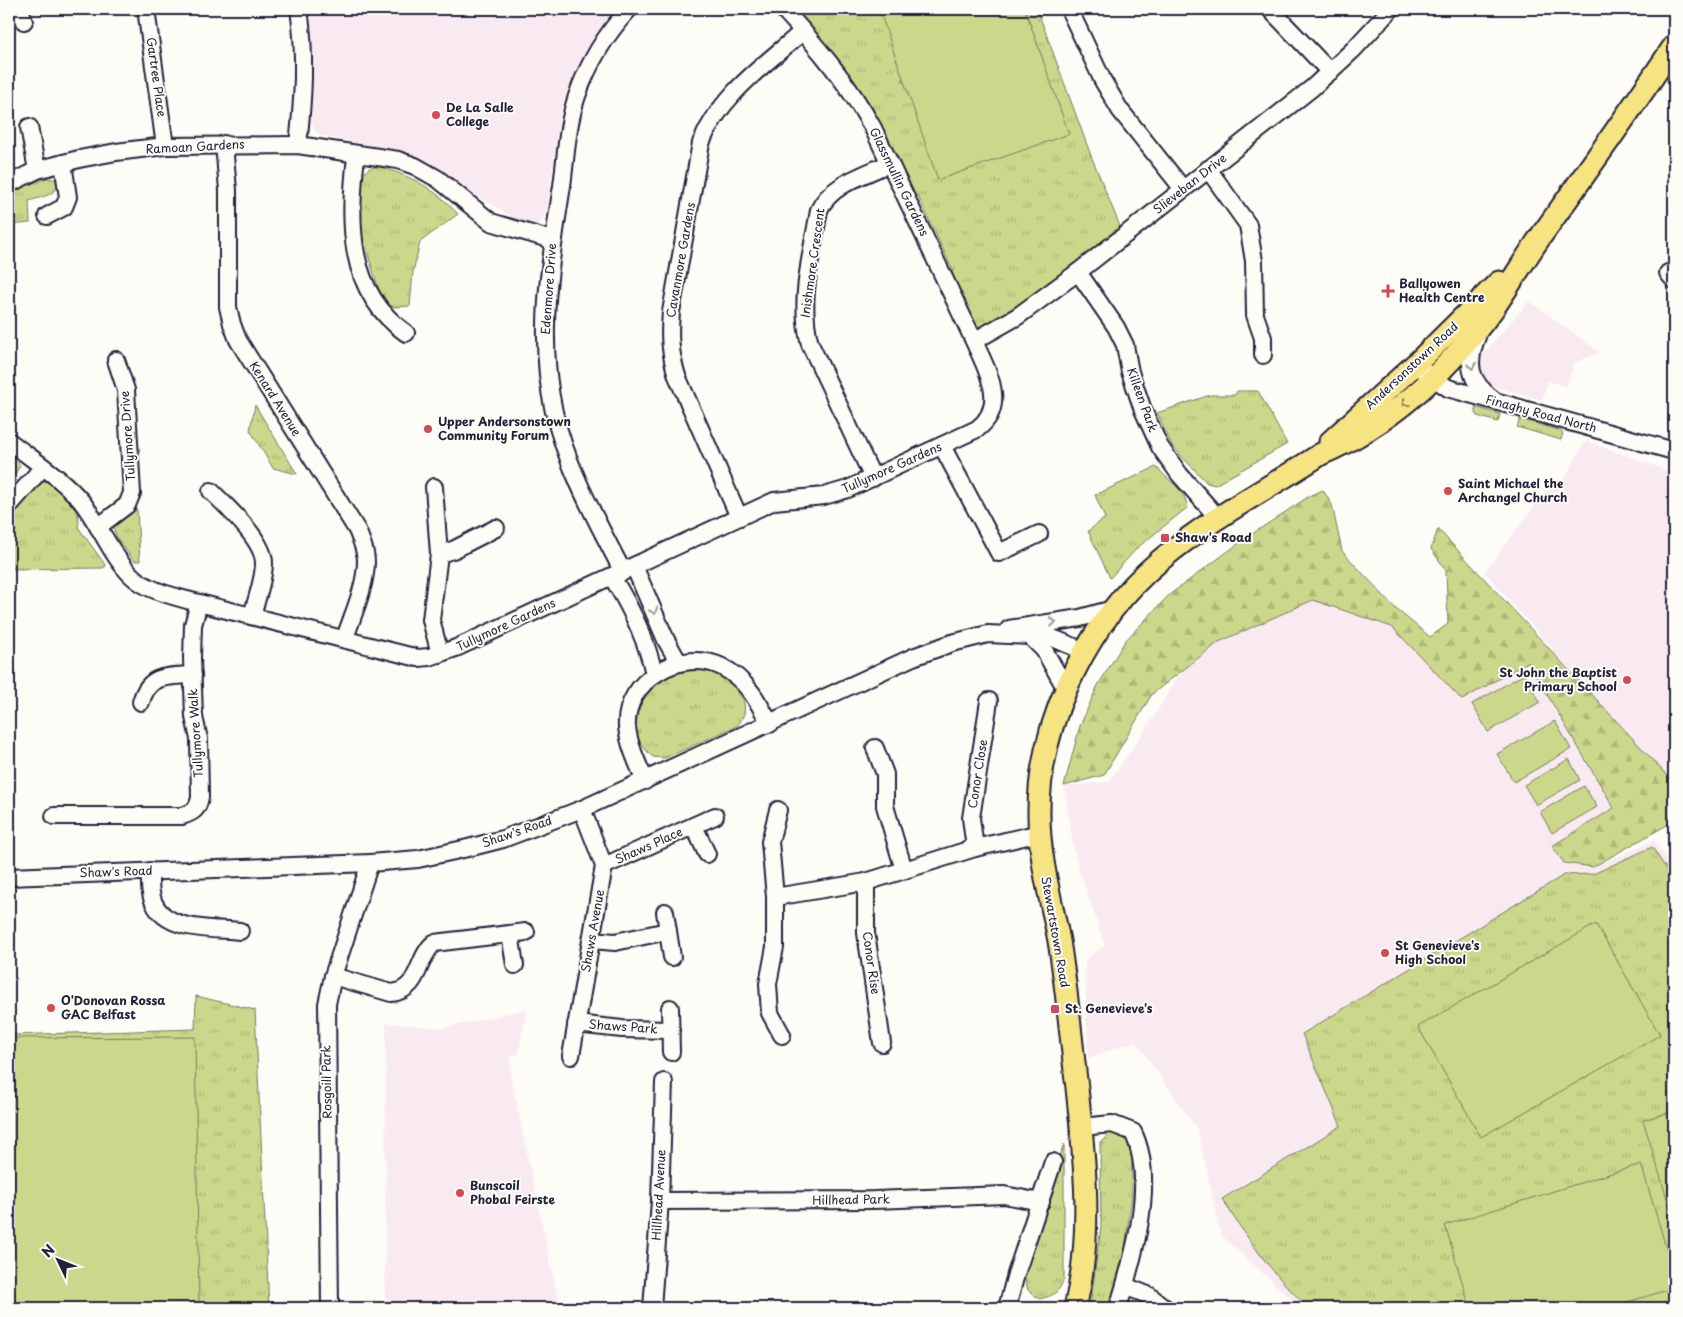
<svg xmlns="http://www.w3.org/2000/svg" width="1683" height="1317" font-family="'Playpen Sans',sans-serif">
  <defs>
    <pattern id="grass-tufts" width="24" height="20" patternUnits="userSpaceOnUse" patternTransform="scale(1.25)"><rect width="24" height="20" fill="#cbd78a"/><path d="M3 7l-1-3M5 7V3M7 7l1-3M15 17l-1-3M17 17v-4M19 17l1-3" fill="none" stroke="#aeb878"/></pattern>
    <pattern id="forest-firs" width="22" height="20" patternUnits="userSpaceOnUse" patternTransform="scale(1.25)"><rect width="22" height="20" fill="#cbd78a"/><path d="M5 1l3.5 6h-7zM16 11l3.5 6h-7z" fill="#aeb878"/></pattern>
  </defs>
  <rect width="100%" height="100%" fill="#fdfcf7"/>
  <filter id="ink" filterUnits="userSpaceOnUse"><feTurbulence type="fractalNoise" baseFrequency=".02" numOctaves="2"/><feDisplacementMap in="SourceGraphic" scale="10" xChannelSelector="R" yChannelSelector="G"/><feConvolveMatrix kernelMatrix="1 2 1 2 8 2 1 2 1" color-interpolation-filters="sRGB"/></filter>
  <g filter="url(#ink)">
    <!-- built -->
    <g fill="#f9eaf1">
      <path d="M310,9h306l-23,32 -25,46 -7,22 -14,102 -6,10 -4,4h-9l-9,-4 -48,-29 -31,-23 -36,-17 -81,-16 -7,-4 -5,-11 2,-85z"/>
      <path d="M1529,301l71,51 -26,11 -7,24 -19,-6 -6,19 -49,-14 -11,-11 -2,-7v-10z"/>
      <path d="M1586,441l88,32v315l-189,-216 60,-80 18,-11z"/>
      <path d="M1323,592l78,35 61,72 66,-37 86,146 -62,38 13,18 30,3 59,-27 20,31v437h-373l-80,-73 -23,-104 -62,-90 -48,17 -3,-99 20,-13 -30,-90 -11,-70 45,-4 37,-53 45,-73 76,-48z"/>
      <path d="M527,1009l-9,45 -8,1 1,23 49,230h-175l1,-285 59,5z"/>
    </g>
    <!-- grass -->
    <g fill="url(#grass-tufts)" stroke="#767c62">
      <path d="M798,9h239l53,144 31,76c-30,23 -108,95 -143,97l-6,-4 -24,-49 5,-2 -35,-75 -7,1z"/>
      <path d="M374,167h7c33,11 52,20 77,47l-38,28 -7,30 -3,34 -16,1 -6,-2 -9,-15 -20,-64 1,-48 8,-9z"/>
      <path d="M47,178l11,2c1,15 -17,17 -29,21l1,22 -21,2v-33z"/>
      <path d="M1237,391h21l29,53 -72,41 -8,-2 -35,-37 -15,-33 53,-18h25z"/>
      <path d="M255,405l42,69 -24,-6 -23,-38z"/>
      <path d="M1475,407l25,7 -2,8 -21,-6z"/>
      <path d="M1520,419l39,11 4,3 -2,7 -44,-13z"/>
      <path d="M9,455h6l5,11 -11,18z"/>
      <path d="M1156,467l27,26 5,14 -51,41 -27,30 -22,-47 17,-13 -10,-23z"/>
      <path d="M47,481c12,12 37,28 31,46l28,39 -3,2 -94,1v-51l24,-33z"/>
      <path d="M133,510h4l3,51h-6l-17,-23 -4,-12z"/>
      <path d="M686,669c11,0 21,0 31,4 21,9 38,34 20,53l-72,32 -12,-1c-40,-34 -7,-75 33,-88z"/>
      <path d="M1652,847l22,34v427h-365c-35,-31 -62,-70 -87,-109l119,-73 -39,-92 262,-159 29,-1z"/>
      <path d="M196,996l59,14 14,298h-260v-273l186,-6z"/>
      <path d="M1116,1131l8,6 8,11v48l-7,52 -16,60h-19l11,-82 -1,-84 7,-4v-6z"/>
      <path d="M1064,1144v135c-6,14 -10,17 -25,20l-11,-9 -3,-10h-4z"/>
    </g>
    <!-- forest -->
    <path fill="url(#forest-firs)" stroke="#767c62" d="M1323,490l9,15 10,46 54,58 34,28 18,-13 -2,-54 -15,-21 7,-20 236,254v38l-81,46 -29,-4 -12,-17 62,-38 -86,-146 -66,38 -70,-73 -79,-27 -94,42 -67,52 -48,81 -40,11 16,-60 17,-39 28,-46 44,-46 77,-57 65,-43z"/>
    <!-- garden -->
    <g fill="#cbd78a" stroke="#767c62">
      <path d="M879,9h146l44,125 -131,46z"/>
      <path d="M1524,674l16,28 -52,30 -16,-28z"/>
      <path d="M1555,721l16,28 -57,33 -17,-28z"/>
      <path d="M1569,759l11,21 -44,25 -12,-20z"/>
      <path d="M1584,786l13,21 -45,26 -12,-21z"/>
      <path d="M1596,924l64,111 -179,102 -63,-110z"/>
      <path d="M195,1037l4,271h-185l-5,-270z"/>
      <path d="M1674,1111v110l-31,-101z"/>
      <path d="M1641,1164l33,110v14l-66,20h-138l-25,-83z"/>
    </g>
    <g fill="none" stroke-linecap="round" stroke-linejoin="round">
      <!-- minor casing -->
      <g stroke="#22223b" stroke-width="20">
        <g id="minor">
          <path d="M20,9l4,12"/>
          <path d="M146,9l19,137"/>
          <path d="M1069,9l34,72 17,29 63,79"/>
          <path d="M1270,9l60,63"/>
          <path d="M29,127l8,43"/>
          <path d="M224,144l4,46v117l4,17 6,16 119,190c4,10 9,20 9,31 0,25 -13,53 -21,77"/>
          <path d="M298,145c5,-46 8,-90 1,-136"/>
          <path d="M356,156c-7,65 -10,135 50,177"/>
          <path d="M1208,169l40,56 6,36 1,54 8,23v17"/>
          <path d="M9,184l28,-14 42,-11 37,-7 49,-6 133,-1 100,15 17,6 23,13 53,43 61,18"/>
          <path d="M47,216l17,-9 4,-10 -5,-34"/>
          <path d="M1078,272l38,55 9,18 5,27 13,38 17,37 20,28 39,44"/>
          <path d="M1668,273l6,7"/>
          <path d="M1478,334c-12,29 -10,47 16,66"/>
          <path d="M974,341l44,-25 60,-44 234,-184 41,-38 38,-41"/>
          <path d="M1425,372l23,16 226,63"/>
          <path d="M9,441c24,19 53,37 73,61 18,23 29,53 49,73 14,14 37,20 56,25l231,58 11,-1 27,-9 318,-147 50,-5 24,-7 129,-60c32,-24 9,-60 -3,-88l-101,-213c-25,-45 -56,-82 -90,-119"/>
          <path d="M942,446l57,107 40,-19"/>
          <path d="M873,478l-63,-134c-12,-43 2,-90 9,-134 12,-26 46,-35 71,-47"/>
          <path d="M434,487l5,67 -8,66 9,34"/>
          <path d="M211,491c15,15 53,49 53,72 0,17 -8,37 -12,53"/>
          <path d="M9,506l34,-39"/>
          <path d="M739,517l-62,-141c-7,-23 -8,-40 -6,-64l30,-169c20,-49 64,-78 102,-112"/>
          <path d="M98,527l29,-22 5,-12 -6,-103 -10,-30"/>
          <path d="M439,554l14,-4 43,-22"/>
          <path d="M634,566l32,74 13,23"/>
          <path d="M623,572c-26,-51 -56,-104 -69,-160 -17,-76 -4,-151 8,-226 4,-30 5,-61 15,-90 11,-32 29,-62 52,-87"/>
          <path d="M612,577c18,29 35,64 42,97"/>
          <path d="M1009,629l71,-11 33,-9"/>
          <path d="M1031,637l13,13 22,39"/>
          <path d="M141,702c8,-29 27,-25 52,-27"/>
          <path d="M875,748l10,26v32l19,64"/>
          <path d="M645,781c-7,-17 -16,-35 -18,-54 -3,-47 55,-80 95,-60 24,12 36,34 48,57"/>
          <path d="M778,810l-8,32 5,55v50l-7,37 2,29 12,22"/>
          <path d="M54,816h128c12,-4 16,-7 18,-19l-1,-58 -5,-22 -2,-59 1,-33 6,-22"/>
          <path d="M694,826l13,28"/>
          <path d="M975,848l-4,-30 18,-117"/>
          <path d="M604,866l111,-50"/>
          <path d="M150,871c0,11 -1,22 4,32 13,29 59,25 86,28"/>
          <path d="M9,877l361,-14 48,-4 50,-11 35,-9 79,-30 331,-152 39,-14 36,-9 62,3 34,14"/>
          <path d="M866,882v51l16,110"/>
          <path d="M775,897l91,-15 109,-34 65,-15"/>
          <path d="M665,912l7,45"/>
          <path d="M510,934l5,31"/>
          <path d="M592,940l23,2 53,-11"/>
          <path d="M333,976l58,17c30,-3 25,-35 43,-50l92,-11"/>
          <path d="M670,1008l1,44"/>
          <path d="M576,1024l46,5 49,1"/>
          <path d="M571,1056l33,-190 -22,-57"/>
          <path d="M1081,1127l31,-3 21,8c24,49 0,127 -15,176"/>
          <path d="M660,1201l214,-1 130,-5 37,7"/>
          <path d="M1125,1286l25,10 15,12"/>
          <path d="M330,1308l-3,-304 6,-28 37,-113"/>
          <path d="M652,1308l8,-107 4,-119"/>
          <path d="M1007,1308l9,-34 37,-112"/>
        </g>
      </g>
      <!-- major casing -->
      <g stroke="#22223b" stroke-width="25">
        <g id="major">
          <path d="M1330,442l91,-83 78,-77"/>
          <path d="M1075,1308c18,-73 10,-146 2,-220 -6,-49 -10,-98 -18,-147 -8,-42 -20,-83 -20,-126 -1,-88 44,-182 107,-242 51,-48 117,-81 175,-119 71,-30 127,-84 172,-145 17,-24 31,-49 48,-73 45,-63 90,-126 133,-190"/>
        </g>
      </g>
      <!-- minor -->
      <use href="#minor" stroke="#fdfcf7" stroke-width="16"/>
      <!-- major -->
      <use href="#major" stroke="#f6e381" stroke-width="21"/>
    </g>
    <!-- one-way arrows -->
    <defs><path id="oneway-chevron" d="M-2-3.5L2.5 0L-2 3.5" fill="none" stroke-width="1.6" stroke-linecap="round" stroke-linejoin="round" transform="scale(1.25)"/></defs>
    <g stroke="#9a9aa2">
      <use href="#oneway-chevron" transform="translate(1472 366) rotate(79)"/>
      <use href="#oneway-chevron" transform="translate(654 611) rotate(67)"/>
      <use href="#oneway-chevron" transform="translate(1053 622) rotate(-9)"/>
    </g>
    <use stroke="#8c825e" href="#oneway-chevron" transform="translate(1405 403) rotate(143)"/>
  </g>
  <!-- markers -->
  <g fill="#d1495b" stroke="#fdfcf7" stroke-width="2">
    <circle cx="436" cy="115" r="5"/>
    <path d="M1385.5 283.5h5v5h5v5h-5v5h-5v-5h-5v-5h5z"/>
    <circle cx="428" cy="429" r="5"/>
    <circle cx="1448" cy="491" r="5"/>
    <rect x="1160" y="533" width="10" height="10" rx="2.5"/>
    <circle cx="1627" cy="680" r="5"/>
    <circle cx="1385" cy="953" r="5"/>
    <circle cx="51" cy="1008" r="5"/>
    <rect x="1050" y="1004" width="10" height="10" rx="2.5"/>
    <circle cx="460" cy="1193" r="5"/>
  </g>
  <g text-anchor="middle" stroke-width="4" stroke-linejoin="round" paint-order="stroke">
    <!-- street labels -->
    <g font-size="12" fill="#22223b" stroke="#fdfcf7">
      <text transform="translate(156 77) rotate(82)" y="4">Gartree Place</text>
      <text transform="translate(195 147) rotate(-3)" y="4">Ramoan Gardens</text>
      <text transform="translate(899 182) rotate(64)" y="4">Glassmullin Gardens</text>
      <text transform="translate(1190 184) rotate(-38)" y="4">Slieveban Drive</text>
      <text transform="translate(681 260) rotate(-80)" y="4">Cavanmore Gardens</text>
      <text transform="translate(813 263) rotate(-82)" y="4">Inishmore Crescent</text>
      <text transform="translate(549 289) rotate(-86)" y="4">Edenmore Drive</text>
      <text transform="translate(1412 366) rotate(-43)" y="4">Andersonstown Road</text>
      <text transform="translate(275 399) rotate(58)" y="4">Kenard Avenue</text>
      <text transform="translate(1142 400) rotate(70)" y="4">Killeen Park</text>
      <text transform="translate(1541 414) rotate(15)" y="4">Finaghy Road North</text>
      <text transform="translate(128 436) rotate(-94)" y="4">Tullymore Drive</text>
      <text transform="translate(892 468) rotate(-24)" y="4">Tullymore Gardens</text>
      <text transform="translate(506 625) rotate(-25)" y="4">Tullymore Gardens</text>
      <text transform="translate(196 733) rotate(-94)" y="4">Tullymore Walk</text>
      <text transform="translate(978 774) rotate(-81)" y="4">Conor Close</text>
      <text transform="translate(517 832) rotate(-19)" y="4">Shaw's Road</text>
      <text transform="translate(649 846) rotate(-24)" y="4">Shaws Place</text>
      <text transform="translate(116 872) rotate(-2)" y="4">Shaw's Road</text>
      <text transform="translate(593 931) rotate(-80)" y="4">Shaws Avenue</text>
      <text transform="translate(1055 932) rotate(80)" y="4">Stewartstown Road</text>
      <text transform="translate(871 963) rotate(82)" y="4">Conor Rise</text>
      <text transform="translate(623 1027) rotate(4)" y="4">Shaws Park</text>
      <text transform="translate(327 1082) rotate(-91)" y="4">Rosgoill Park</text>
      <text transform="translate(659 1195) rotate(-87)" y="4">Hillhead Avenue</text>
      <text transform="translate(851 1200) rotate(-1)" y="4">Hillhead Park</text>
    </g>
    <!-- poi labels -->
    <g font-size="12" font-weight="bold" fill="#22223b" stroke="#fdfcf7" text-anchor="start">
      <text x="446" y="112">De La Salle<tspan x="446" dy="14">College</tspan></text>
      <text x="1399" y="288">Ballyowen<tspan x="1399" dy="14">Health Centre</tspan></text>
      <text x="438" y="426">Upper Andersonstown<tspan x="438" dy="14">Community Forum</tspan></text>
      <text x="1458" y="488">Saint Michael the<tspan x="1458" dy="14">Archangel Church</tspan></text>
      <text x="1175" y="542">Shaw's Road</text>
      <text x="1617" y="677" text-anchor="end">St John the Baptist<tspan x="1617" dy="14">Primary School</tspan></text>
      <text x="1395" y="950">St Genevieve's<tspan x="1395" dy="14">High School</tspan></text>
      <text x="61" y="1005">O'Donovan Rossa<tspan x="61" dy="14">GAC Belfast</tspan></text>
      <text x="1065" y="1013">St. Genevieve's</text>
      <text x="470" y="1190">Bunscoil<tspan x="470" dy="14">Phobal Feirste</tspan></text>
    </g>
  </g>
  <!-- margin -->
  <rect width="1683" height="1317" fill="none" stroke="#fdfcf7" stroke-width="30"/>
  <rect x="15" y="15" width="1653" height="1287" fill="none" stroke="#22223b" stroke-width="2" filter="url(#ink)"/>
  <!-- north arrow -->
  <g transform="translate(58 1260) rotate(313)" stroke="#fdfcf7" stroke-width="4" paint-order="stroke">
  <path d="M0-4L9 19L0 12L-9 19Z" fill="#22223b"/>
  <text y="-8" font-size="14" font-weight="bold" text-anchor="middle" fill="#22223b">N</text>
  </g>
</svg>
